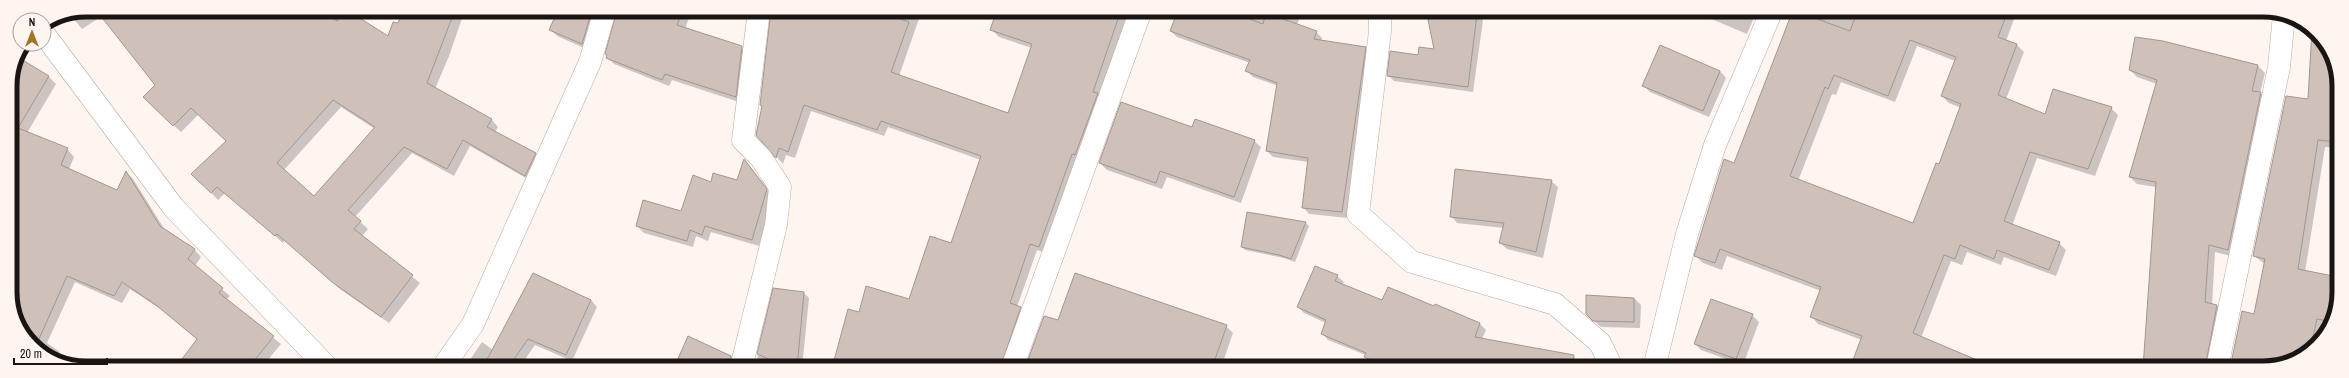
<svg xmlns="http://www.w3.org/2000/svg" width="2349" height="378" font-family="'Archivo Narrow',sans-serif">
  <rect width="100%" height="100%" fill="#fef5f1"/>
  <!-- shadow -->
  <g fill="#0003" fill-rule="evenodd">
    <path d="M86,10h259l43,27 11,-12 5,-15h61l-16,46 -14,33 56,30 7,8 -3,5 40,22 7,7 -9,21 -63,-36 -16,30 -42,-23 -57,64 13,12 -6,7 58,47 -31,40 -49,-34 -55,-49 -2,3 -58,-50 -7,7 -25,-26 34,-33 -28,-27 -18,18 -29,-27 5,-20 -55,-69 -20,13 -13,-16zM341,107l34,22 -60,68 -31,-27z"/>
    <path d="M559,10h42l-12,40 -32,-14 -6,-6z"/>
    <path d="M625,10h67l-7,19 56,18 7,7 -6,49 -70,-23 -3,6 -55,-22 -7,-7z"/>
    <path d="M795,10h127l-23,66 110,38 23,-66 -33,-11 -7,-7 6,-20h137l-89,243 -9,-3 -20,57 10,8 -17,53h-173l23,-55 50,-13 42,-56 29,-84 -93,-33 -4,9 -73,-25 -16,47 -9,-3 -3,9 -26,-29 6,-28 -2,-2z"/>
    <path d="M1179,10h123l-5,15 19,7 6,6 -1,3 44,7 6,6 -23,164 -39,-4 -6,-7 5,-45 -35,-5 -6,-6 11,-65 -25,-9 -6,-6 3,-8 -73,-26 -6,-6z"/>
    <path d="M1427,10h41v3l9,2 6,5 -10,72 -79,-11 -6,-6 31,-19 16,-5z"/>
    <path d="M1690,10h67l-10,24z"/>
    <path d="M1794,10l223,1 -11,30 11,4 7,7 -18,47 40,16 65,-7 7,7 -23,61 -58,-18 -25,68 47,17 7,7 -10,26 -52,-19 -3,8 -34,-13 -5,13 -11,-4 -30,77 -59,2 -44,-16 -7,-8 10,-25 -94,-35 -5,14 -19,-7 -7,-7 39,-92zM1917,46l38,15 -13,35 7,7 12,5 -22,57 -26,59 -115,-43 34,-87 4,1 5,-13 54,20z"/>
    <path d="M2313,29l24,42 1,77 -13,-1 -20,125 33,6v24l-25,47 -50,19h-32l24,-53 10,-51 -11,-8 55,-156z"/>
    <path d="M2163,42l95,24 7,7 -5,20 8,7 -33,157 -20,-5 -3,53 5,1 7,7 -12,55h-68l12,-181 -19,-3 -7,-7 27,-93 -20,-7 -7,-7z"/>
    <path d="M16,57l33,20 7,7 -29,49 40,16 7,8 -5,12 49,22 8,-19 7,7 32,51 29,19 7,8 -6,9 35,30 -4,4 55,44 -19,23h-85l20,-28 -32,-27 -35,-23 -8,14 -47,-21 -28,61 13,9 -2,7 -22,-10 -23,-37 -1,-5 13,-29 -13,-5 -2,-187z"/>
    <path d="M1720,71l6,7 -17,39 -59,-25 -7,-7z"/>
    <path d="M1193,128l61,13 7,6 -20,56 -74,-26 -5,12 -55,-19 -7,-7z"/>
    <path d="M745,161l28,36 -14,49 -48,-14 -3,9 -12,-5 -3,11 -49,-14 -7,-7 44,-14 30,-29 26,-2z"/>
    <path d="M1551,181l7,6 -15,71 -36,-9 -7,-6 4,-15 -47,-5 -6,-7z"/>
    <path d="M1248,213l58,10 3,3 -14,36 -11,-4 -39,-8 -3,-3z"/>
    <path d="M534,274l57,26 6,7 -25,54 -37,-16 -16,23 -54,-1 17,-25 11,8z"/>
    <path d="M1337,276l7,6 -2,3 41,16 51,7 1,-2 45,18 6,6 -4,9 84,29h-183l-11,-5 -6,-8 -38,-15 -6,-7 4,-10 -22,-10 -6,-6z"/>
    <path d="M774,289l30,4 5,5 -7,70h-47z"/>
    <path d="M1587,296l47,2 7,7 -1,23 -39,-1 -7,-6z"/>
    <path d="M1752,315l7,7 -16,43 -42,-15 -6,-6z"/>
    <path d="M1045,317l14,5 167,4 7,7 -12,35h-196z"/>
    <path d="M688,337l43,19 5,6 -1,6h-62z"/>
    <path d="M2095,363l12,5h-15z"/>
  </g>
  <!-- building -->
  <g fill="#cfc1ba" stroke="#a39690" fill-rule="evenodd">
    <path d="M96,10h224l17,11 7,-11h3l41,26 5,-14 5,1 5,-13h52l-28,73 65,36 -5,8 49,26 -11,23 -62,-36 -16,29 -43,-22 -56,63 13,11 -7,8 59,46 -32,42 -49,-35 -55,-48 -2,2 -58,-49 -6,6 -20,-19 35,-33 -35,-33 -18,18 -30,-29 12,-12zM333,100l42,27 -61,69 -37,-33z"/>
    <path d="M558,10h34l-10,34 -33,-14z"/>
    <path d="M617,10h66l-6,15 65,21 -6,51 -71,-23 -3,6 -56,-22 1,-3 -2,-1z"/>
    <path d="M771,10h132l-3,9 9,3 -18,50 117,41 24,-69 -42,-14 7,-20h124l-28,82 5,1 -23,62 -3,-1 -33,93 -9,-3 -20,59 11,4 -21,61h-168l16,-59 11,3 7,-26 43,13 21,-63 21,7 30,-87 -100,-35 -4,9 -73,-25 -16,47 -9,-4 -3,10 -20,-23 6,-29 -2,-1z"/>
    <path d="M1178,10h48l37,14 3,-11 51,18 -3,8 52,8 -24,165 -40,-4 6,-50 -42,-7 11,-68 -32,-12 5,-11 -80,-29z"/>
    <path d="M1426,10h30l21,4 -9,73 -81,-11 3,-25 28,4 1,-8 15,2z"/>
    <path d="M1793,10l57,21 8,-21 150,1 -10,26 19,7 -19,51 47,19 8,-25 59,18 -24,62 -58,-17 -26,69 56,21 -11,28 -52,-20 -3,9 -34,-14 -5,14 -11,-4 -31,78 83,35h-146l12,-32 -52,-19 11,-30 -101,-38 -5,14 -21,-7 30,-97 10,4zM1910,40l46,17 -15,39 20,8 -22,60 -3,-1 -23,60 -123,-47 35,-89 3,2 6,-14 54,21z"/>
    <path d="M2312,29l26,42v71l-20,-2 -20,129 40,8v25l-10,19 -11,-2 -7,31 -47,18h-33l12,-57 12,3 11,-55 -12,-3 33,-160 22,3z"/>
    <path d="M2135,37l28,4 95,24 -6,26 9,1 -33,158 -19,-5 -4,57 12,3 -12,63h-62l13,-186 -27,-5 28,-97 -28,-10z"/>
    <path d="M1660,45l60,26 -17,40 -61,-25z"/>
    <path d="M16,56l33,20 -31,52 50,20 -7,17 56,25 9,-19 34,55 35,23 -7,10 35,29 -4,5 55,43 -25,31h-73l21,-28 -41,-34 -34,-23 -8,14 -47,-20 -32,72 -22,-36 -3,-226z"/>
    <path d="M1121,102l71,25 3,-8 60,21 -21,57 -74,-26 -4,12 -57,-20z"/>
    <path d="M744,159l23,30 -15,51 -47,-14 -3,9 -12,-5 -3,11 -51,-15 7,-26 38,11 12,-36 18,7 2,-9 24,7z"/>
    <path d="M1455,169l97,11 -16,72 -37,-9 5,-20 -54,-6z"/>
    <path d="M1247,212l59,10 -15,37 -12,-4 -38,-8z"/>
    <path d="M1315,266l23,9 -3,6 47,19 6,-13 46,19 1,-2 45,19 -5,14 99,18 -1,13h-183l-26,-11 2,-4 -45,-19 5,-14 -29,-13z"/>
    <path d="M533,273l58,27 -25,55 -38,-16 -20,29 -25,-1z"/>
    <path d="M1075,273l152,52 -15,43h-187l19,-52 14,4z"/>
    <path d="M773,288l31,4 -7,76 -15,-3 -25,-11z"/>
    <path d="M1586,295l48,3v24l-41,-1 -7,-7z"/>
    <path d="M1711,299l42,15 -17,45 -42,-15z"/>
    <path d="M688,336l43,20 -2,12h-55z"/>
  </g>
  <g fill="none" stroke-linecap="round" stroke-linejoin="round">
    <!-- minor casing -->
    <g stroke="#b8aaa3" stroke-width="23">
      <g id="minor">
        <path d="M1380,10v21l-22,183 54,48 143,42 45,39 12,25"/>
        <path d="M443,367l30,-43 117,-262 15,-52"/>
        <path d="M741,368l35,-143 4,-38 -19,-29 -18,-18 16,-130"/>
        <path d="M1012,368l129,-358"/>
        <path d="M1654,368l33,-134 28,-89 57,-135"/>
        <path d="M2217,368l62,-301 5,-52"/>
      </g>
    </g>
    <!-- trunk casing -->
    <g stroke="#b8aaa3" stroke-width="23">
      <path id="trunk" d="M44,34l130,174 153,159"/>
    </g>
    <!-- minor -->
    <use href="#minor" stroke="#fff" stroke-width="22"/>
    <!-- trunk -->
    <use href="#trunk" stroke="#fff" stroke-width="22"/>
  </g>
  <!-- crop -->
  <path d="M0 0H2349V378H0ZM86 17H2263A69 69 0 0 1 2332 86V292A69 69 0 0 1 2263 361H86A69 69 0 0 1 17 292V86A69 69 0 0 1 86 17Z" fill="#fef5f1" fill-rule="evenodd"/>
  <path fill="none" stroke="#1a1512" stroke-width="5" d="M86 17H2263A69 69 0 0 1 2332 86V292A69 69 0 0 1 2263 361H86A69 69 0 0 1 17 292V86A69 69 0 0 1 86 17Z"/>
  <!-- north arrow -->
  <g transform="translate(32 32)"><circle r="19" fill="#fef5f1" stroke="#a39b98"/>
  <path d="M0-3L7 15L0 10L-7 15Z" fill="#a37227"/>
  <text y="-6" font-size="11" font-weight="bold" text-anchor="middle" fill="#1a1512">N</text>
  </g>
  <!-- scale -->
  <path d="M14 358v6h93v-6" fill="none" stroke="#1a1512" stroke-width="2"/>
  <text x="20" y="358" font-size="12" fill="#1a1512" stroke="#fef5f1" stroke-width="3" paint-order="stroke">20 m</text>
</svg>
